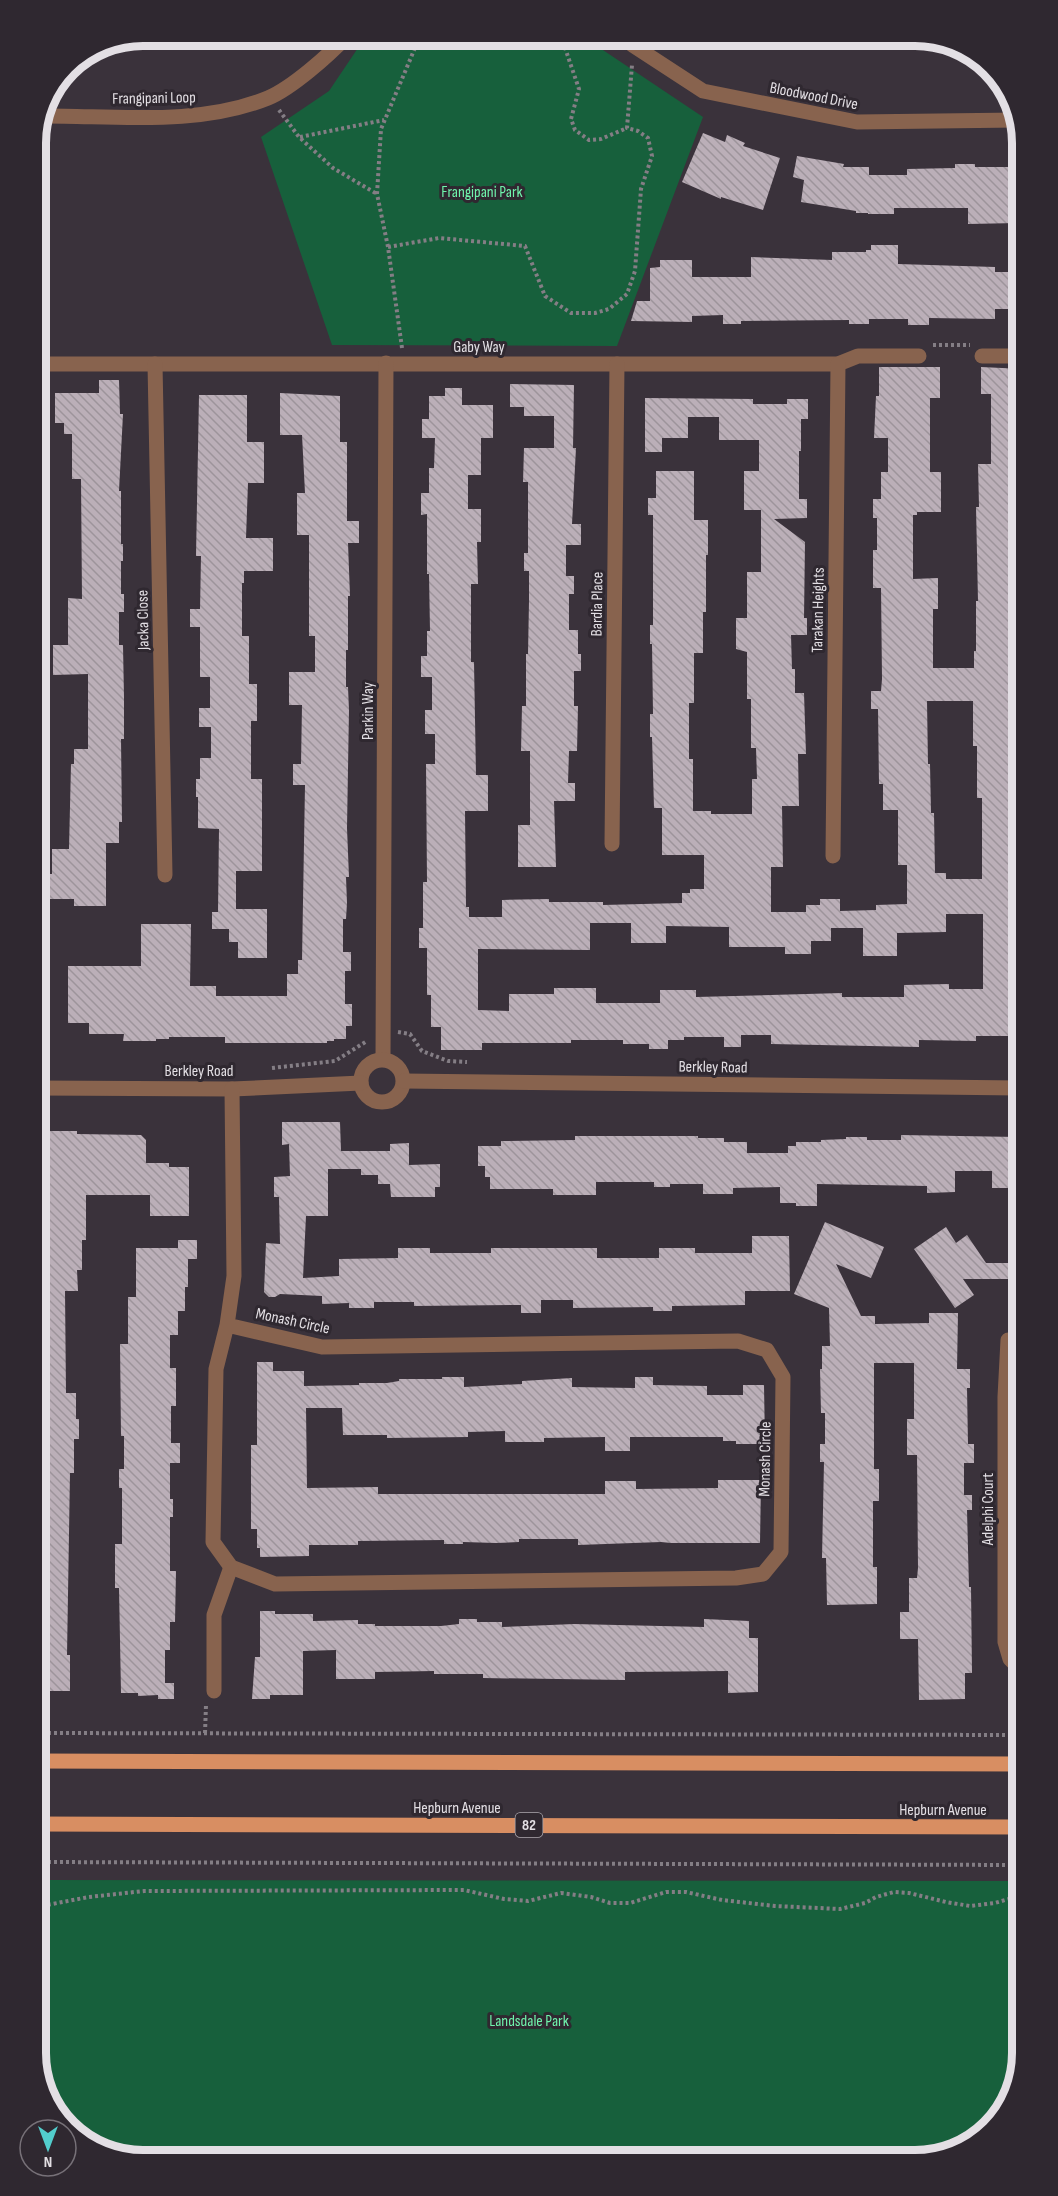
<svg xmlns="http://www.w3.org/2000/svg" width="1058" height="2196" font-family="'Sofia Sans Condensed',sans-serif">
  <defs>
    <pattern id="building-back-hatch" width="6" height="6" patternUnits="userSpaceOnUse" patternTransform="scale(1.5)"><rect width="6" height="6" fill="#bbafb8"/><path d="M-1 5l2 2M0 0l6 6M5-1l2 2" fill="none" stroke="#9d949b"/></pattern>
  </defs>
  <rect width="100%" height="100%" fill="#3a323b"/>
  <!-- park -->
  <g fill="#17603c">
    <path d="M366,36h216l121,81 -86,229 -285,-1 -71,-208 68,-46z"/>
    <path d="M36,1880l986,1v172l-18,60 -48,39 -41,8h-779l-58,-22 -34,-44 -8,-41z"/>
  </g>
  <!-- building -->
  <g fill="url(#building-back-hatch)" fill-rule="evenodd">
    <path d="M703,133l22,9 2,-7 18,8 -2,3 37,12 -17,52 -42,-13v2l-39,-17z"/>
    <path d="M797,156l47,8 -1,3h26v8h38v-6l48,-1v-4h20v3h47v56l-54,1v-16h-74v6h-26v-1h-12v-2l-55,-9 3,-22 -11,-3z"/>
    <path d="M871,245h27v19l97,3v5h27v32h-4v5h-23v10l-66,-1v7h-21v-6h-39v5h-20v-4l-108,1v3h-18v-9l-31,1v6l-61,-1 6,-20h13v-33l10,-1v-7h32v17h59v-20l81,3v-8h34v-2h5z"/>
    <path d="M879,367h61v31h-10v74h11v40h-24v3h-4v64l25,-1v31h-5v59h41v-17h2v-50h2l-2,-94h3l-1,-43h13v-70h-10v-27l41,2v275h-3v32h3v45h-4v35h4v103h-12l2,67h3v8h7v102h-46v5l-57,-1v7l-148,-3v-9h-30v12h-17v-10h-40v3h-16v9h-19v-5h-26v-4h-52v3h-89v7h-41v-23h-10v-32h-4v-47h-8v-20h4v-46h4l-1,-118h9v-30h-10v-24h7v-33h-11v-21h6v-25h3l-1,-57h-2v-60l-6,1v-22h8v-25h5l1,-30h-13v-19h7v-23h16v-8h17v17h31v33h-12v37h-13v34h13v33h-4l1,42h-7v78h3l2,113h12v36h-23l1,96h3v10h33v-17l47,-1v3h54v3l79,-2v-10h8v-4h14v-34h-42v-47h-8l-2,-71h-2v-23h3l-1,-70h-2v-19h3v-110h-5v-17h8v-27h38v49h14v35h-2v57h-3v41h-9v50h-5v56h4v52h18v3h41v-35h5l-1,-31h-5v-49h-4v-47l-11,-3v-31h11v-46h14v-62h-17v-39h15v-31h-40v-23h-31v21h-26v14h-17v-54l108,1v5h34v-5h21v20h-7v32h-2v48h8v19l-33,1 31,23 -1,76h3v17h-16l1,34h3v24h9l2,61h-8l1,52h-17l1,61h-12v45h35v-7h14v-6h20v12l36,-1v-5l31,-1v-39h-9v-55h-15v-26h-4l-1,-75h-7v-18h10l1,-12 -1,-91h-8v-38h4v-32h-4v-19h8v-27h7v-34h-14l2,-42h3zM927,701h46v45h4v52h5v81h-36v-6h-11l-1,-60h-3l-1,-49h-2zM946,914h37v75h-34v-5l-45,1v12h-62v-4l-146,4v-7h-36v13h-64v-15h-42v6h-45v17l-31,-1v-61l112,1v-27h41v20h35v-17l63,1v20h56v7h26v-13h20v-13h32v28h34v-23l49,-1z"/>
    <path d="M99,380h20l1,34h3l-4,77h2v53h2v17h-2v33h3v18h-5v33h4l1,52v42h-3l1,83h-3v21h-13v63h-32v-7h-38v-25h16v-25h17l2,-85h3v-15h14v-75l-35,1v-30h15v-47l14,1 -1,-120h-9v-45h-8v-11h-9v-30h44z"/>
    <path d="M510,384l64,1 -1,63h3l-4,76h9v21h-15v31h8v18h-5v36h9v24h3v17h-7v35h4l-1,45h-8l-1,32h7v18h-21l2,66h-38v-42h12v-74h-9l1,-45h4v-52h2l1,-53v-30h-5v-18h4v-71h-5l1,-34h30v-32h-30v-9h-14z"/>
    <path d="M280,393l60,3v46h7v79h12v22h-11l2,53h-2v54h-2v37h2l1,23 -2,118 2,49h-3l1,26 -1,16h-3v33h8v19h-6v33h7v22h-6v13h-12v2h-7v2h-102v-6h-56v2h-13v2h-33l1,-7h-35v-11h-21v-57h73v-42h50l-1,62h26v10h71v-22h11v-14h4l3,-175h-12v-21h8l1,-59h-13v-33h26v-36h-6v-101h-12v-42h8l-3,-58h-22z"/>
    <path d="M199,395h48v47h17v41h-16l-2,55h27v33h-29v12h-2v53h7v48h8v37h-6v58h11v92h-26v38h31v49h-29v-16h-9v-13h-17v-17h6l1,-83 -21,-1v-31h-2v-18h4v-21h11v-31h-12v-19h11v-31h-10v-50h-10v-18h10l1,-53h-5z"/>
    <path d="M282,1122h58l1,29h49v-7l19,-1v22l31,-1v23h-5v10h-44l-1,-13h-12v-9h-17v-6h-33v47h-22l-3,62 36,-2v-17l59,-1v-10h32v5h61v-5h106v10h62v-10h36v5h57v-17h37l1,55h-45v14l-73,1v5h-19v-4l-80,1v-8h-32v13h-20v-8l-107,1v-4h-40v6h-25v-5l-27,1v-8l-42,-2 -5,3h-6l-5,-5 2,-49 14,1 -1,-47h-5v-20l16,-1 -1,-32 -7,1z"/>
    <path d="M36,1131h41v3l64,1 5,5v23h23v4h20v49h-39v-21h-64v45h-4v30h-5l1,21h-13l1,102h10v26h3v20h-5v34h-4l-3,182h3v36h-34z"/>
    <path d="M901,1135l118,2v51h-27v-17h-37v21l-28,1v-7l-110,-2v22h-21v-3h-16v-16l-47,1v6h-30v-10h-33v3h-16v-5h-58v13h-43v-6h-63v-12h-5v-11h-7v-20h23v-5l74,-1v-4h123v2h26v4h23v11h41v-7h8v-4h25v-2l25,-1v-2h21v3h34z"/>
    <path d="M825,1222l59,25 -13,31 -35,-14 25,52h14v8l54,-1v-10h29l-1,56h13v19h-3l1,56h6v19h-10v32h8v15h-5l2,77h2l1,86h-7v26l-46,1 -1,-61h-18v-27h9v-34h8l1,-10 -1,-113h-10v-36h7v-56h-40v106h5v32h-6v66h4v37l-50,1 -1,-47h-4l2,-96h-4v-18h5v-31h-4l-1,-44h2v-23h8l-1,-38 -35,-14z"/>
    <path d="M946,1227l10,16 11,-8 19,28h36v16h-59l11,16 -19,13 -41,-59z"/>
    <path d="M178,1240h19v19h-9v28h-3v24h-7v24h-8v33h6v38h-5v37h9v20h-10v36h3v18h-3v54h6l-1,51h-5v28h-5v33h9v16h-16v-4l-20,1v-3h-17l-2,-105h-4v-44h7v-56h-3v-19h5v-33h-3l-1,-92h8v-47h8v-49h42z"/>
    <path d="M257,1362h16v9h31v15l55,-1v-2h28l12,-2v-2h43v-2h22v10l58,-3v-3l50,-3v9l63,1v-11h18v8l54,1v9h36v-10h21l1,59h-29v-3h-13v-4h-93v14h-25v-14l-61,1v4h-39v-11l-37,1v5l-81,1v-3h-44l-1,-27h-36l1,80 71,-1v7h227v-13h31v8l82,-1v-8h43l-1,63h-89l-10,-1 -83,3v-6h-59v3l-23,1 -33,-1v2h-19v-4l-86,1v4h-49v11l-49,1v-9h-3v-19h-6v-84h6z"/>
    <path d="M260,1611h15v3h38v7l45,-1v4h17v2h66l18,-2v-5h18v3h25v5l72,-3 130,3v-8l45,2v17h9v54l-30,1v-22l-103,1v8l-142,-2v-4h-49v-3l-59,1v7h-39v-29l-33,1v44h-33v4h-18l3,-42h5z"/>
  </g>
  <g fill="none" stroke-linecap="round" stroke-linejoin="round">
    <!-- path -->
    <g stroke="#847e85" stroke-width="4" stroke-dasharray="3 3" stroke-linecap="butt">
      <path d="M561,36l18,53 -8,30 4,11 14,10 12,-1 26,-11"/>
      <path d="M279,110l20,27 34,31 44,26"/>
      <path d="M300,137l84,-17"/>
      <path d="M388,247l51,-9 86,8 20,50 26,17h24l14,-4 18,-15 8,-23 6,-82 11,-33 -4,-18 -10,-7 -11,-3 5,-63"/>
      <path d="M933,345h37"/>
      <path d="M402,348l-14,-101 -11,-53 4,-65 39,-93"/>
      <path d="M398,1032l12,2 12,17 26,10 19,1"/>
      <path d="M272,1068l63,-7 32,-20"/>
      <path d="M36,1733l986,2"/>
      <path d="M205,1733l1,-28"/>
      <path d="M36,1862l986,3"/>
      <path d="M36,1907l53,-10 55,-6 320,-1 40,9 24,2 33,-8 30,4 19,6h20l36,-11h20l36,8 53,6 65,3 25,-6 11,-6 18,-5 15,1 37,9 24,4 25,-3 27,-8"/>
    </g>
    <!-- minor -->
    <g stroke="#88634e" stroke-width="15">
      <path d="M621,36l13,10 69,45 154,31 161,-2"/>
      <path d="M45,116c74,0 154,10 223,-18 24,-10 61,-43 79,-62"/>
      <path d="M982,356h40"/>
      <path d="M36,364h802l20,-8h61"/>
      <path d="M155,364l10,511"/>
      <path d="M612,844l5,-480"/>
      <path d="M833,856l5,-492"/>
      <path d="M383,1059l3,-696"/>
      <circle cx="382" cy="1081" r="21"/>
      <path d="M404,1081l618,7"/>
      <path d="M36,1088l196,1 129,-6"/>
      <path d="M227,1325l95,22 416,-6 29,9 16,27 -2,175 -18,22 -27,4 -461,6 -44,-17 -18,-25 3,-173 11,-44 7,-49 -2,-187"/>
      <path d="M1008,1340l-3,57v245l5,17 12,12"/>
      <path d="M214,1691v-76l17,-48"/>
    </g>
    <!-- major -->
    <g stroke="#d88e62" stroke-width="15">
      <path d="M36,1761l986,3"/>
      <path d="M36,1824l986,3"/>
    </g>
  </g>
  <g text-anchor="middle" stroke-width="6" stroke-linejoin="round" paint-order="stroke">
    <!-- shield labels -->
    <rect fill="#2f2830" stroke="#ada8ae" stroke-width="1.5" x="515.5" y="1813" width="27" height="24" rx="4.5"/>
    <g font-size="15" font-weight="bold" fill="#e3dfe4">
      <text x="529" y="1830">82</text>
    </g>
    <!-- street labels -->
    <g font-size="16" fill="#e3dfe4" stroke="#2f2830">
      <text transform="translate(814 95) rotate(11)" y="6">Bloodwood Drive</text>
      <text transform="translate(154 97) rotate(-1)" y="6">Frangipani Loop</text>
      <text x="479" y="352">Gaby Way</text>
      <text transform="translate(596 604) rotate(-89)" y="6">Bardia Place</text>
      <text transform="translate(817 610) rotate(-89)" y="6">Tarakan Heights</text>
      <text transform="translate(142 620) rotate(-91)" y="6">Jacka Close</text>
      <text transform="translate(367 711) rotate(-90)" y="6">Parkin Way</text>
      <text transform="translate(713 1066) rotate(1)" y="6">Berkley Road</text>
      <text x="199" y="1076">Berkley Road</text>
      <text transform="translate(293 1320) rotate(12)" y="6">Monash Circle</text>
      <text transform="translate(764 1459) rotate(-89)" y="6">Monash Circle</text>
      <text transform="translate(987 1509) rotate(-90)" y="6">Adelphi Court</text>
      <text x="457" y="1813">Hepburn Avenue</text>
      <text x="943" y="1815">Hepburn Avenue</text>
    </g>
    <!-- park labels -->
    <g font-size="16" fill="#6ff4ac" stroke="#2f2830">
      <text x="482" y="197">Frangipani Park</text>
      <text x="529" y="2026">Landsdale Park</text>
    </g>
  </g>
  <!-- crop -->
  <path d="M0 0H1058V2196H0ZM143 46H915A97 97 0 0 1 1012 143V2053A97 97 0 0 1 915 2150H143A97 97 0 0 1 46 2053V143A97 97 0 0 1 143 46Z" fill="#2f2830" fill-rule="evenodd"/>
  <path fill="none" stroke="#e3dfe4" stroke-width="8" d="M143 46H915A97 97 0 0 1 1012 143V2053A97 97 0 0 1 915 2150H143A97 97 0 0 1 46 2053V143A97 97 0 0 1 143 46Z"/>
  <!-- north arrow -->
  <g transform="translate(48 2148) rotate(180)"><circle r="28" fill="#2f2830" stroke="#777178" stroke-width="1.5"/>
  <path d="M0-4.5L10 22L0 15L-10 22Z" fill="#52cdcc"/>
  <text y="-9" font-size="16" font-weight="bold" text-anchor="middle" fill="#e3dfe4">N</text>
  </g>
</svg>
